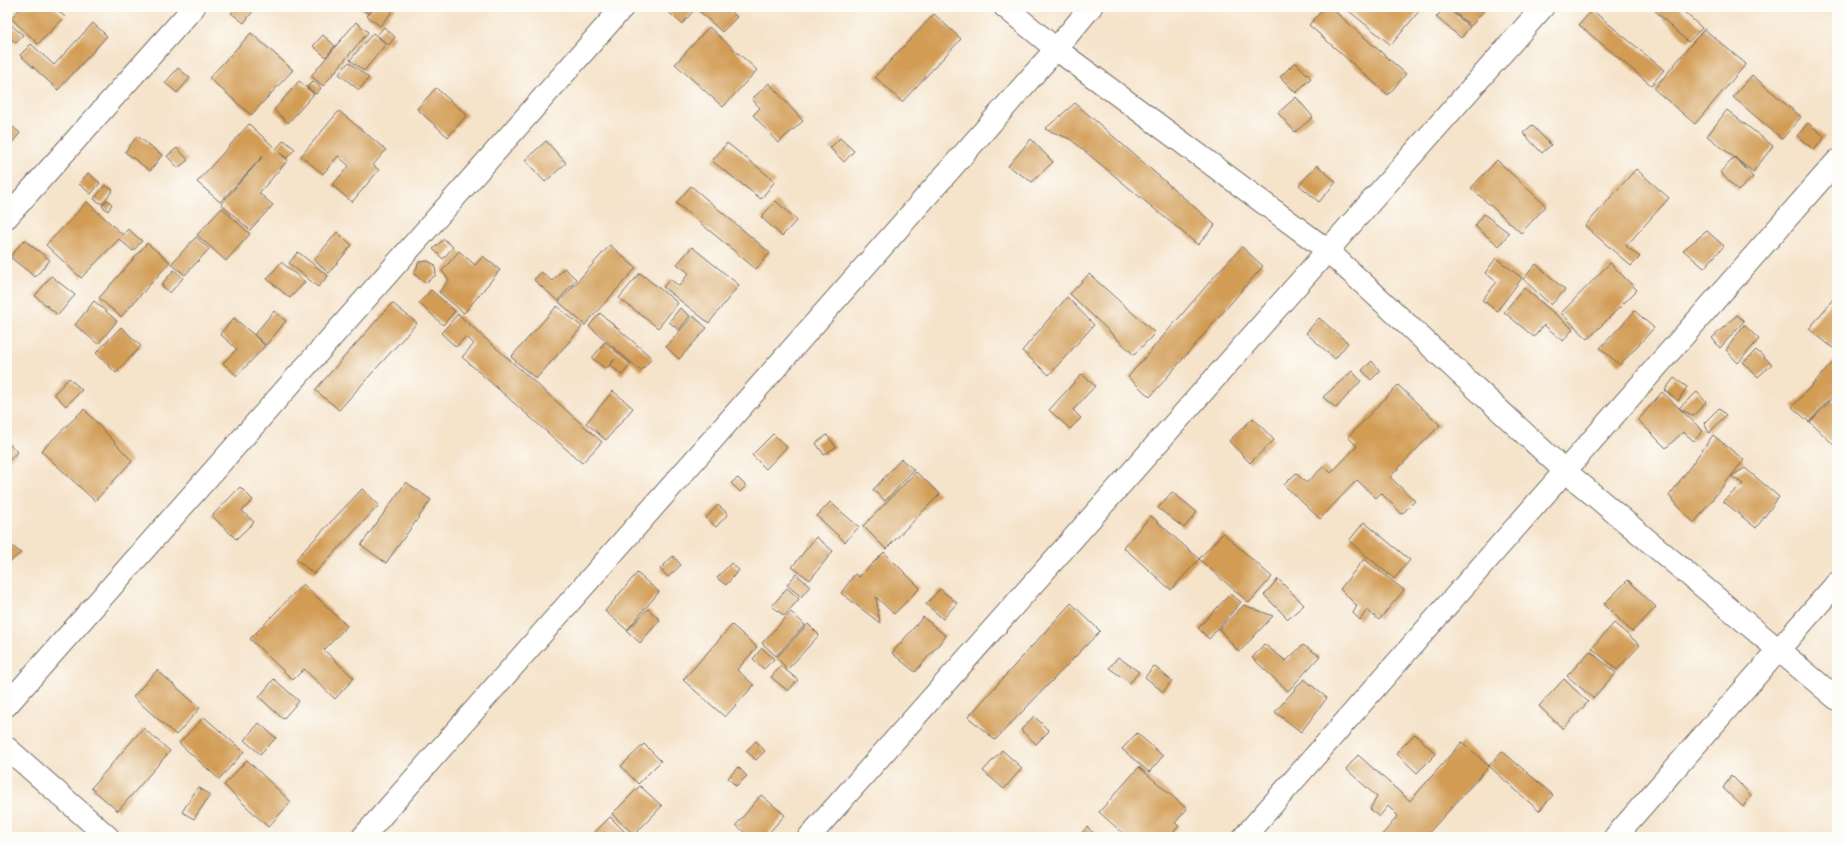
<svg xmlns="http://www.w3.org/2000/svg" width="1844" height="844" font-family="Mali,sans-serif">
  <rect width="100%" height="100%" fill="#fdfcf7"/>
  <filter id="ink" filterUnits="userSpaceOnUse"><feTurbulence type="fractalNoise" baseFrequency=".025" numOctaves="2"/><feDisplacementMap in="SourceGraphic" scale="8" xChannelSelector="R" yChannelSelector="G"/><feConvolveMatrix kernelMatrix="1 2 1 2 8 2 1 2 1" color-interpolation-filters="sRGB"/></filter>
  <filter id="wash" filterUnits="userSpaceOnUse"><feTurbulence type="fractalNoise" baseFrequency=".012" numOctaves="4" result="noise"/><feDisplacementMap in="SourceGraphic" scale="16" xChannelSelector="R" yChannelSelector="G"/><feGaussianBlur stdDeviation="0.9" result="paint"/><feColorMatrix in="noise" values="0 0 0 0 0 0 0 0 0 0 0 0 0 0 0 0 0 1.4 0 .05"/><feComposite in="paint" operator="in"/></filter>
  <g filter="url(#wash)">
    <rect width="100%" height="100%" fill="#f5e3ca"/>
    <g id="blocks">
      <!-- building -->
      <g fill="#d29c55">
        <path d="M22,7h32l11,10 -27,27 -27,-26z"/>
        <path d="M236,7h12l5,4 -9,12 -13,-10z"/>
        <path d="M359,7h15l-6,7z"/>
        <path d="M375,7h21l-16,19 -13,-10z"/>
        <path d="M663,7h63l11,10 -15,15 -26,-24 -14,16z"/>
        <path d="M1325,7h5l76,67 -18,21 -79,-70z"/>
        <path d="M1344,7h73l3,3 -29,35z"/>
        <path d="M1446,7l24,20 -9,11 -25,-21z"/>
        <path d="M1448,7h39l-16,19z"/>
        <path d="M1651,7h28l23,21 -14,14z"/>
        <path d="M1592,10l72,60 -13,15 -72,-60z"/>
        <path d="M934,14l27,25 -59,63 -27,-25z"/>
        <path d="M356,22l12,10 -45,54 -12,-10z"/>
        <path d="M93,23l14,13 -49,54 -38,-35 11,-11 23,21z"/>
        <path d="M11,25l12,10 -7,8 -9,-8v-5z"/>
        <path d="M384,27l11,10 -6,8 -12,-10z"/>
        <path d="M709,27l48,43 -34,37 -48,-43z"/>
        <path d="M1704,29l42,35 -51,60 -41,-35z"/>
        <path d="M251,33l42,37 -42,45 -42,-37z"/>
        <path d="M373,33l13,11 -22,27 -14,-11z"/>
        <path d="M323,35l12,11 -9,11 -13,-11z"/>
        <path d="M349,62l20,16 -10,12 -20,-16z"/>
        <path d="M1295,62l16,16 -15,15 -16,-16z"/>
        <path d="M178,68l12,10 -13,15 -12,-10z"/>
        <path d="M1752,75l49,42 -19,22 -49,-42z"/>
        <path d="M299,81l15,13 -26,29 -14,-13z"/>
        <path d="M313,81l8,7 -5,6 -9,-7z"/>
        <path d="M769,83l34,38 -25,22 -25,-28 7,-7 -8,-9z"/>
        <path d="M436,88l31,27 -19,22 -31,-28z"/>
        <path d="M1296,97l17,20 -18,15 -17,-19z"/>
        <path d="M1075,103l140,122 -17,20 -128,-106 -25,-10z"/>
        <path d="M1727,110l46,36 -20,26 -46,-36z"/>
        <path d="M339,111l47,39 -13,15 6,5 -27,32 -20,-17 17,-19 -11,-10 -15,18 -22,-18z"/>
        <path d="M7,122l13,11 -13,16z"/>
        <path d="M1808,123l17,14 -11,13 -17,-14z"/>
        <path d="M249,124l27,25 8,-9 11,9 -8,9 -7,-5 8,7 -29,33 14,12 -23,25 -29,-26 43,-49 -44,47 -23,-20z"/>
        <path d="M1532,125l19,20 -9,8 -19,-20z"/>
        <path d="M137,136l25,19 -12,16 -25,-19z"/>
        <path d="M840,138l14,13 -10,11 -14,-14z"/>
        <path d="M1031,139l22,23 -21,20 -24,-16z"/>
        <path d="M546,141l20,22 -21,19 -20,-22z"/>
        <path d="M727,143l48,38 -14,18 -49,-38z"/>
        <path d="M177,148l11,12 -10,8 -11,-12z"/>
        <path d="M1735,157l18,20 -15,14 -18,-19z"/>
        <path d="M1497,160l49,46 -25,27 -50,-45z"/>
        <path d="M1317,165l19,17 -17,20 -20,-17z"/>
        <path d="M1636,169l33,29 -43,48 14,11 -9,9 -46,-40z"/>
        <path d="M88,173l12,10 -9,11 -12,-10z"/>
        <path d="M105,185l8,5 -11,14 -8,-5z"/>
        <path d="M691,186l79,67 -14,16 -80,-66z"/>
        <path d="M107,200l5,4 -4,7 -6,-5z"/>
        <path d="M776,201l21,19 -15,16 -21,-19z"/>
        <path d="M87,202l36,33 5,-6 14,12 -9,10 -14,-12 -38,39 -35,-33z"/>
        <path d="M222,208l28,26 -24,27 -29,-26z"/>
        <path d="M1484,214l25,19 -10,13 -24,-20z"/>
        <path d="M1707,231l17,15 -20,22 -21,-18z"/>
        <path d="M337,232l15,13 -23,28 -15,-13z"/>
        <path d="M196,237l13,12 -24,26 -14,-11z"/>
        <path d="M444,239l9,8 -10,12 -10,-10z"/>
        <path d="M24,240l26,20 -15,17 -25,-20z"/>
        <path d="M147,243l23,19 -49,55 -22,-19z"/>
        <path d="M610,245l26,23 -51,57 -26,-23z"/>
        <path d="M692,247l47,38 -30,38 -46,-36 7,-8 9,7 10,-13 -12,-9z"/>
        <path d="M1242,247l21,19 -113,131 -22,-20 92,-107z"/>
        <path d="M459,251l16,14 8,-9 17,14 -36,43 -25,-21 10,-12 -7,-9z"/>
        <path d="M298,252l30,24 -10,11 -29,-24z"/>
        <path d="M1496,258l26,20 -25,33 -15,-11 15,-18 -12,-9z"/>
        <path d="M428,261l7,4 1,10 -11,8 -11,-9 5,-12z"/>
        <path d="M281,262l24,20 -15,16 -23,-19z"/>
        <path d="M1610,263l27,27 -49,49 -27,-26z"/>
        <path d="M1536,264l29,26 -14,15 -28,-26z"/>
        <path d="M564,268l12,11 -18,22 -24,-21 7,-8 11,9z"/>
        <path d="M174,270l9,8 -13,15 -9,-8z"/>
        <path d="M640,273l38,30 -20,25 -39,-30z"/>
        <path d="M1089,274l66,59 -21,22 -64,-61z"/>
        <path d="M51,276l24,19 -17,20 -23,-19z"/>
        <path d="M1524,288l49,41 -10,12 -19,-16 -10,12 -30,-25z"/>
        <path d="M431,290l24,21 -12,14 -24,-22z"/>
        <path d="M1837,294v57l-28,-22z"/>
        <path d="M1067,297l27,28 -45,50 -27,-24z"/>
        <path d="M94,301l23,20 -19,23 -23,-19z"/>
        <path d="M392,303l25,20 -78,87 -24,-20z"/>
        <path d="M557,306l25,21 -46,52 -25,-22z"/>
        <path d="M680,308l10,8 -11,14 -10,-8z"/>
        <path d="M274,311l12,10 -20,24 -12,-10 11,11 -28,30 -14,-13 14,-14 -17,-15 14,-16 20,17z"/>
        <path d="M1635,311l19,17 -34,37 -20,-17z"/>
        <path d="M600,313l52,45 -11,13 -52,-45z"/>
        <path d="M458,314l144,128 -20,21 -120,-106 12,-13 -8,-8 -10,11 -15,-14z"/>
        <path d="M1737,315l7,6 -24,27 -8,-10z"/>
        <path d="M693,316l14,12 -28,31 -13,-12z"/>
        <path d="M1319,318l29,25 -13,16 -29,-26z"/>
        <path d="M1744,325l15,14 -21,24 -12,-13z"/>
        <path d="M121,327l20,19 -25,27 -20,-20z"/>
        <path d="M605,342l26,22 -9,11 -12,-10 5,-6 -9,10 -14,-11z"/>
        <path d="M1756,350l16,14 -14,13 -15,-14z"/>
        <path d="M1837,358v33l-28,31 -17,-15z"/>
        <path d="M1372,361l8,10 -9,9 -9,-10z"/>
        <path d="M1352,371l9,10 -25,27 -13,-11z"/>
        <path d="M1082,374l13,12 -22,24 8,8 -11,11 -21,-19z"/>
        <path d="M69,378l13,12 -16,16 -12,-12z"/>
        <path d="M1674,378l13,9 -9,14 -13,-11z"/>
        <path d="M1398,385l42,40 -50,52 25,24 -13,13 -21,-21 -5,5 -19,-18 -37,39 -36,-34 12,-12 10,10 18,-17 7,7 26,-27 -9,-9z"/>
        <path d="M613,391l20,17 -27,32 -20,-17z"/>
        <path d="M1662,392l41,39 -9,10 -11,-9 -17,16 -28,-28z"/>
        <path d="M1697,392l9,10 -13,14 -14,-8z"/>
        <path d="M1832,399l5,4v45l-27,-26z"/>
        <path d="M1719,408l7,7 -17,18 -5,-10z"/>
        <path d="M84,409l48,52 -37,40 -54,-50z"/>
        <path d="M1253,418l21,22 -24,23 -21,-22z"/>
        <path d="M773,434l14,13 -21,22 -14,-14z"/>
        <path d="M827,435l9,12 -12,8 -8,-12z"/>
        <path d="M1713,435l31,25 -13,16 14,-8 34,29 -23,31 -33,-27 20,-17 -12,-8 -37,47 -25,-27z"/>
        <path d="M7,441l10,11 -10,11z"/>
        <path d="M901,459l13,11 -29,31 -12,-11z"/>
        <path d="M916,472l24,22 -54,55 -23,-23z"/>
        <path d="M738,478l8,8 -6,6 -9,-9z"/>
        <path d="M406,482l25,18 -45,63 -25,-18z"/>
        <path d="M240,487l13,13 -11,11 12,11 -18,17 -24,-23z"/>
        <path d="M362,489l17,16 -65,69 -18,-15z"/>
        <path d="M1172,492l25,20 -13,16 -26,-20z"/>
        <path d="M830,502l29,25 -14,15 -28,-26z"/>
        <path d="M718,505l10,9 -12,13 -10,-9z"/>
        <path d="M1151,516l48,43 -28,31 -48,-43z"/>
        <path d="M1364,522l46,38 -16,19 -45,-38z"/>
        <path d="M1223,533l49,44 -23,26 -50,-44z"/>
        <path d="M816,537l17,14 -23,29 -18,-13z"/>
        <path d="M7,542l14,11 -14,11z"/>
        <path d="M884,552l36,36 -26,26 -18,-17 4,26 -39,-30 14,-19 4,3z"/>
        <path d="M673,556l8,9 -13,12 -8,-8z"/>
        <path d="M1364,559l40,31 -25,30 -12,-10 -7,10 -7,-7 4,-7 -17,-17z"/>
        <path d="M731,563l8,7 -13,15 -9,-7z"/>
        <path d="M637,573l22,19 -32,38 -22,-19z"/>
        <path d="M796,574l14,12 -9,11 -14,-12z"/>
        <path d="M1278,579l26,26 -16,14 -24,-24z"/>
        <path d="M1628,580l28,27 -24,25 -28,-28z"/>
        <path d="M303,584l44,42 -23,24 30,28 -19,21 -31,-30 -11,11 -43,-41z"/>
        <path d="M787,588l12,11 -15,17 -12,-10z"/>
        <path d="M940,589l17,14 -14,16 -17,-15z"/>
        <path d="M1230,594l11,8 -32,37 -11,-11z"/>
        <path d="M1071,603l29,28 -105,109 -27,-23z"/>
        <path d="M1244,605l29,11 -34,36 -20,-23z"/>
        <path d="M648,609l12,11 -20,23 -13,-12z"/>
        <path d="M791,612l14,13 -29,31 -14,-13z"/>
        <path d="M923,617l23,19 -31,36 -23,-19z"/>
        <path d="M1614,623l26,22 -23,25 -25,-22z"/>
        <path d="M808,624l11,11 -31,34 -12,-11z"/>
        <path d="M732,625l25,22 -20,23 17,15 -29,32 -42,-37z"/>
        <path d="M1264,644l22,17 17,-16 17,11 -32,35 -36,-33z"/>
        <path d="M762,648l12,11 -10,10 -11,-10z"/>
        <path d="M1590,651l26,22 -23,25 -26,-22z"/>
        <path d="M1118,657l21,15 -9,11 -21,-15z"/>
        <path d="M781,666l17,14 -10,11 -17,-14z"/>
        <path d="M1154,666l18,15 -9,11 -18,-15z"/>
        <path d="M157,670l43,38 -24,27 -43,-38z"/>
        <path d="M274,679l25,22 -16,18 -24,-22z"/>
        <path d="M1304,679l23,19 -26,34 -26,-20z"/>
        <path d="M1564,679l24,23 -25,27 -24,-23z"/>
        <path d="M1034,716l15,15 -13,13 -15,-14z"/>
        <path d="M204,717l40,35 -25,27 -40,-36z"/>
        <path d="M259,723l17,15 -16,16 -16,-14z"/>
        <path d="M143,728l27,23 -52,60 -27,-23z"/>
        <path d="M1137,733l26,23 -14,16 -27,-23z"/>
        <path d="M1415,734l21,20 -19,19 -21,-20z"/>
        <path d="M756,741l9,10 -9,9 -10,-9z"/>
        <path d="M1462,742l27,24 -64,71h-45l18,-21 -10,-10 -9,11 -9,-8 7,-12 -31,-28 12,-14 52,46z"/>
        <path d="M644,744l17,17 -23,23 -17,-18z"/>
        <path d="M1002,750l20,18 -18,21 -21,-18z"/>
        <path d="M1502,751l51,44 -14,16 -50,-45z"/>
        <path d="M247,760l44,42 -23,25 -44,-42z"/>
        <path d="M738,767l9,9 -11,10 -8,-8z"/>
        <path d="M1139,767l48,42 -12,14 4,3 -10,11h-42l-28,-25z"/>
        <path d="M1731,775l20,20 -8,12 -20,-19z"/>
        <path d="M640,786l22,20 -28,29 -22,-21z"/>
        <path d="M198,787l12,8 -16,24 -12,-7z"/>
        <path d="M761,795l24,20 -20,22h-15l-14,-12z"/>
        <path d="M610,817l20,20h-40z"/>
        <path d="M1087,827l11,10h-20z"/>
      </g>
    </g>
  </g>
  <g filter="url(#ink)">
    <use href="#blocks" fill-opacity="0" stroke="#726b63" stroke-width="1"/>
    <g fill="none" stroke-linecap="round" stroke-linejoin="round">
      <!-- minor casing -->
      <g stroke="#726b63" stroke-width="24">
        <g id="minor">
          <path d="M1005,7l51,42 271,201 238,221 272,228"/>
          <path d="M7,217l187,-210"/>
          <path d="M7,705l616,-698"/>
          <path d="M7,748l101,89"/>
          <path d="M363,837l693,-788 35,-42"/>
          <path d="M809,837l734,-830"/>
          <path d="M1244,837l593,-676"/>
          <path d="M1615,837l222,-254"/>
        </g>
      </g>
      <!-- minor -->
      <use href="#minor" stroke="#fff" stroke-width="22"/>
    </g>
  </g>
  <!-- margin -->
  <rect width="1844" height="844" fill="none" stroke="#fdfcf7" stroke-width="24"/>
</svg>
